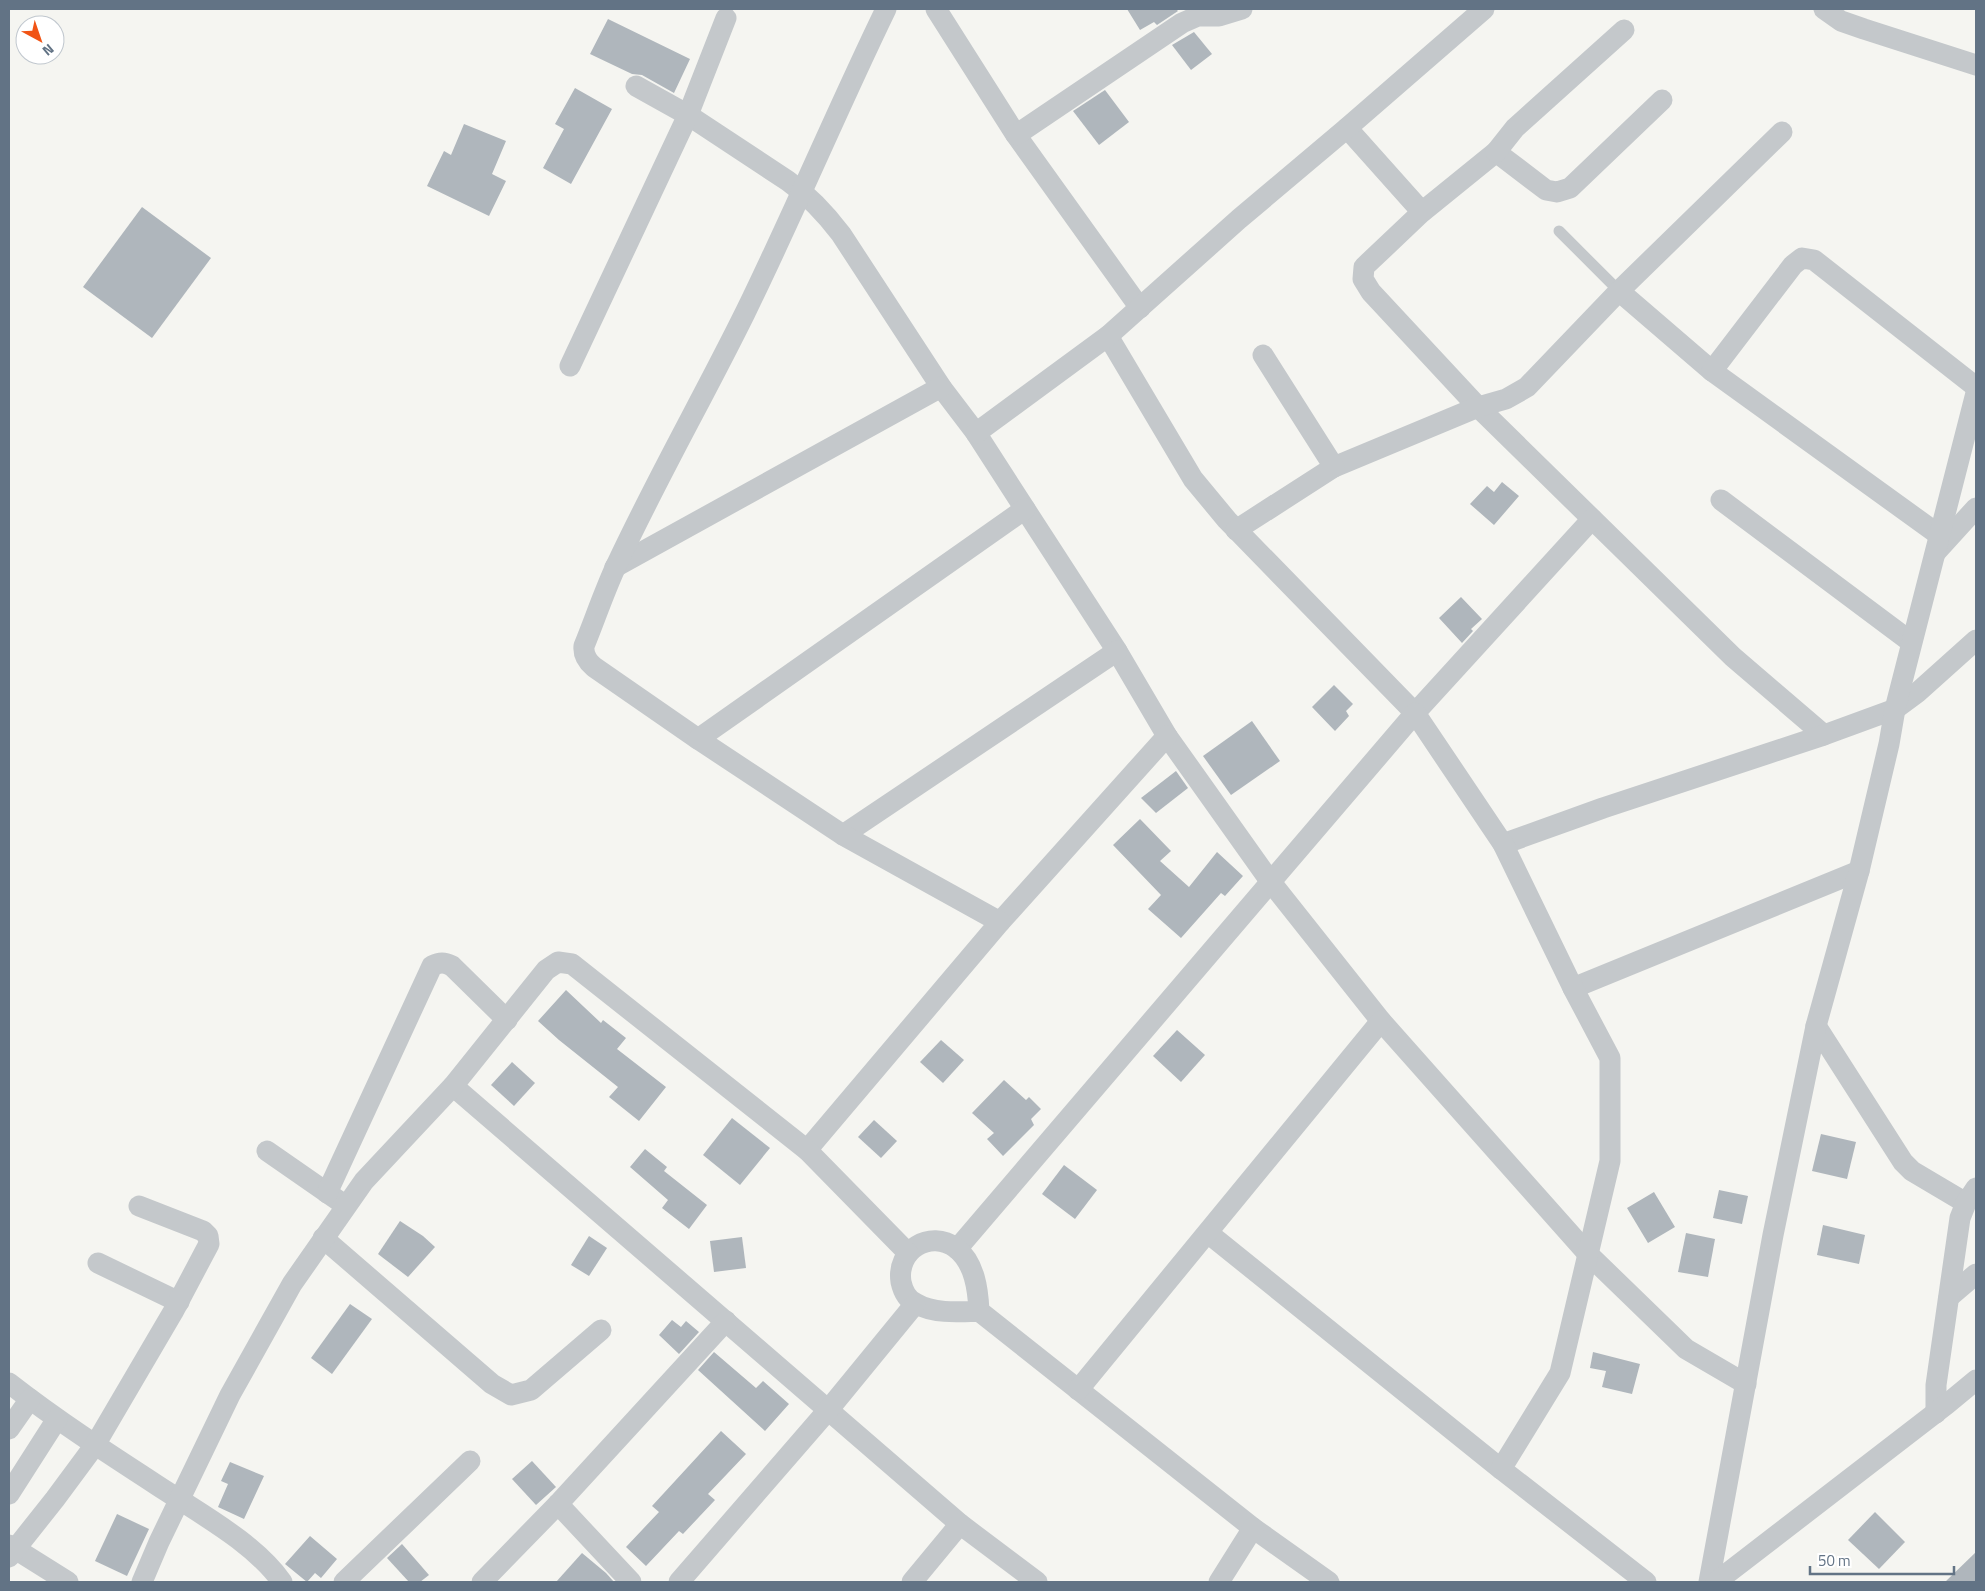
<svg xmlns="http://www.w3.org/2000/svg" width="1985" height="1591" font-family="'Titillium Web',sans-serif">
  <rect width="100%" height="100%" fill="#f5f5f1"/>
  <!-- building -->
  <g fill="#afb6bc">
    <path d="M1127,9h49l2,2 -21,14 -3,-3 -14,8z"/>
    <path d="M608,19l82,40 -16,34 -32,-18 -10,-1 -42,-20z"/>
    <path d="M1194,32l18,22 -21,16 -19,-25z"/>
    <path d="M575,88l37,21 -41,75 -28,-16 21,-39 -9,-5z"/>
    <path d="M1105,90l24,32 -30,23 -26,-34z"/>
    <path d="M464,124l42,17 -14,33 14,7 -17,35 -62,-30 17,-35 7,4z"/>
    <path d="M142,207l69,51 -59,80 -69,-51z"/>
    <path d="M1502,482l17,14 -25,29 -24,-21 17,-18 7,6z"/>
    <path d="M1461,597l21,22 -11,10 2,2 -11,12 -23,-25z"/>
    <path d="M1334,685l19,19 -7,7 3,5 -14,15 -23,-24z"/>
    <path d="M1252,721l28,40 -49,34 -28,-39z"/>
    <path d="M1176,771l12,17 -32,25 -15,-15z"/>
    <path d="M1140,819l31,32 -11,10 29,26 28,-35 26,24 -18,20 -4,-3 -40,45 -33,-29 13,-14 -48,-50z"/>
    <path d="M566,990l35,33 2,-3 23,18 -9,11 49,38 -27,34 -30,-24 9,-10 -59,-47 -21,-19z"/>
    <path d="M1177,1030l28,25 -24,27 -28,-26z"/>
    <path d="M941,1040l23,20 -21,23 -23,-21z"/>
    <path d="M512,1062l23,21 -21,23 -23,-21z"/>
    <path d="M1004,1080l22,20 3,-3 12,12 -10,10 3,6 -31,31 -16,-17 7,-6 -22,-20z"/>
    <path d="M732,1118l38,30 -30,37 -37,-30z"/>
    <path d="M874,1120l23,21 -16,17 -23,-21z"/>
    <path d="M1821,1134l35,8 -9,37 -35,-8z"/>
    <path d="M645,1149l22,18 -3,4 43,34 -18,24 -27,-21 6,-8 -38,-33z"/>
    <path d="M1064,1165l33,25 -22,29 -33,-25z"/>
    <path d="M1719,1190l29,6 -6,28 -29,-6z"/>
    <path d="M1654,1192l21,35 -27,16 -21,-35z"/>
    <path d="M400,1221l23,15 12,11 -27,30 -30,-23z"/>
    <path d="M1823,1225l42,10 -6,29 -42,-9z"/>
    <path d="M1686,1233l29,6 -7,38 -30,-5z"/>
    <path d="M589,1236l18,12 -18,28 -18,-11z"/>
    <path d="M742,1237l4,31 -32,4 -4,-31z"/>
    <path d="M350,1304l22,15 -40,55 -21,-16z"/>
    <path d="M672,1320l9,7 5,-6 13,11 -20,22 -20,-19z"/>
    <path d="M714,1352l42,36 7,-7 26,23 -24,27 -67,-61z"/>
    <path d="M1593,1352l47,12 -8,30 -30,-7 4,-16 -16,-3z"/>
    <path d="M721,1431l25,23 -38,40 7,6 -32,34 -4,-3 -33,35 -20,-19 33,-35 -7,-6z"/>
    <path d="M532,1461l24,26 -20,18 -24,-26z"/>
    <path d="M230,1462l34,14 -20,43 -26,-12 10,-23 -7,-3z"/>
    <path d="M1875,1512l30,30 -26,27 -31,-29z"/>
    <path d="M117,1514l32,15 -22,47 -32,-15z"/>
    <path d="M310,1536l27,23 -16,19 -6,-5 -8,9 -22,-18z"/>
    <path d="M402,1544l27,31 -9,7h-11l-22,-24z"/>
    <path d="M1976,1552v30h-31z"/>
    <path d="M582,1553l24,20 8,9h-58z"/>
  </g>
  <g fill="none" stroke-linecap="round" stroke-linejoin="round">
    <!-- service -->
    <path stroke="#c4c8cb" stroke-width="11" d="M1559,231l60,60"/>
    <!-- minor -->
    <g stroke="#c4c8cb" stroke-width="21">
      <path d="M936,9l80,126 124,173"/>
      <path d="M1824,9l17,12 23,8 112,36"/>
      <path d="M636,86l52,29 100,66c21,15 37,32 53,53l100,153 35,46 49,76 92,142 50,85 103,145 111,140 207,233 98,95 60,35"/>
      <path d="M1662,100l-92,88 -13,4 -11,-2 -50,-38 -74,60 -58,55 -1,12 8,13 107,115 255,250 91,78"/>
      <path d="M1347,128l75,84"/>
      <path d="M1016,135l166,-112 16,-7h21l23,-7"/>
      <path d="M1496,152l19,-24 109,-98"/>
      <path d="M1619,291l93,80"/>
      <path d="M1108,336l85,143 34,41 188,193 177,-194"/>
      <path d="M570,366l118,-251 38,-97"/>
      <path d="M976,433l132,-97 131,-117 108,-91 137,-119"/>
      <path d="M1334,467l144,-60 28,-8 21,-12 92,-96 163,-159"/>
      <path d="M1721,500l190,142"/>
      <path d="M1236,530l98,-63 -71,-112"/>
      <path d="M1939,535l-227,-164 81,-106 9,-7 12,2 162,127"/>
      <path d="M1936,552l40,-44"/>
      <path d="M615,567l326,-180"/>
      <path d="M698,739l-104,-72c-7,-6 -11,-12 -10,-21 11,-27 20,-54 32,-80 40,-86 87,-168 129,-253 49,-100 92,-203 141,-304"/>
      <path d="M843,835l274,-184"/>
      <path d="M1503,844l100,-36 221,-73 71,-26 23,-17 58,-52"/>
      <path d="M1000,922l167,-186"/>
      <path d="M1573,988l286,-117"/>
      <path d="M1816,1026l87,136 9,9 54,32"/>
      <path d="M453,1086l507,438 77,58"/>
      <path d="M807,1150l193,-228 -157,-87 -145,-96 327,-230"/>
      <path d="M267,1151l72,50"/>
      <path d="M327,1193l105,-227c8,-4 12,-4 20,0l55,54"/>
      <path d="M1208,1233l293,236"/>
      <path d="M323,1238l169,146 19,11 20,-5 70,-60"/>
      <path d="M957,1249l458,-536 88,131 70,144 37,70v103l-50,212 -59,96 145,113"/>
      <path d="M98,1263l81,39"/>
      <path d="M1949,1297l27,-23"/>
      <path d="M979,1311c-1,-21 -4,-48 -23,-63 -26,-19 -60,2 -55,34 2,9 6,17 14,21 18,11 44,9 64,8l274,217 76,54"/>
      <path d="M9,1383c50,39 103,73 157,108 38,25 89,53 116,91"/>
      <path d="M1078,1390l303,-369"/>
      <path d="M1936,1413v-28l24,-167 6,-15 10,-15"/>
      <path d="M9,1429l21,-30"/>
      <path d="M9,1494l48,-75"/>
      <path d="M558,1504l73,78"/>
      <path d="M9,1545l59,37"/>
      <path d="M9,1557l46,-58 40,-54 78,-133 36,-68 -1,-8 -5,-5 -64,-25"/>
      <path d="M142,1582l17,-40 71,-147 62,-111 72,-103 89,-95 93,-116 12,-8 14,2 235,186 101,103"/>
      <path d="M344,1582l126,-121"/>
      <path d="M482,1582l76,-78 168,-183"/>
      <path d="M679,1582l150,-173 86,-105"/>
      <path d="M912,1582l48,-58"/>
      <path d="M1219,1582l34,-54"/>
      <path d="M1709,1582l64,-347 43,-209 43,-155 30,-127 6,-35 81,-316"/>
      <path d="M1716,1582l231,-178 29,-24"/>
    </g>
  </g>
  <!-- border -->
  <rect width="1985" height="1591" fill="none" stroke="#627385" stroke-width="20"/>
  <!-- north arrow -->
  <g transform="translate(40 40) rotate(140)"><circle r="24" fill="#ffffff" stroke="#c0c7ce"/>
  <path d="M0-4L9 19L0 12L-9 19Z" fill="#f15415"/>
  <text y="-8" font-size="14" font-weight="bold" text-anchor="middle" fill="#627385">N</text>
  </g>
  <!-- scale -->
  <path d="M1810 1566v8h144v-8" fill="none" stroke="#627385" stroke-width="2.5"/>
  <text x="1818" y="1566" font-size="15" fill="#627385" stroke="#ffffff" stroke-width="4" paint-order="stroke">50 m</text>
</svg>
